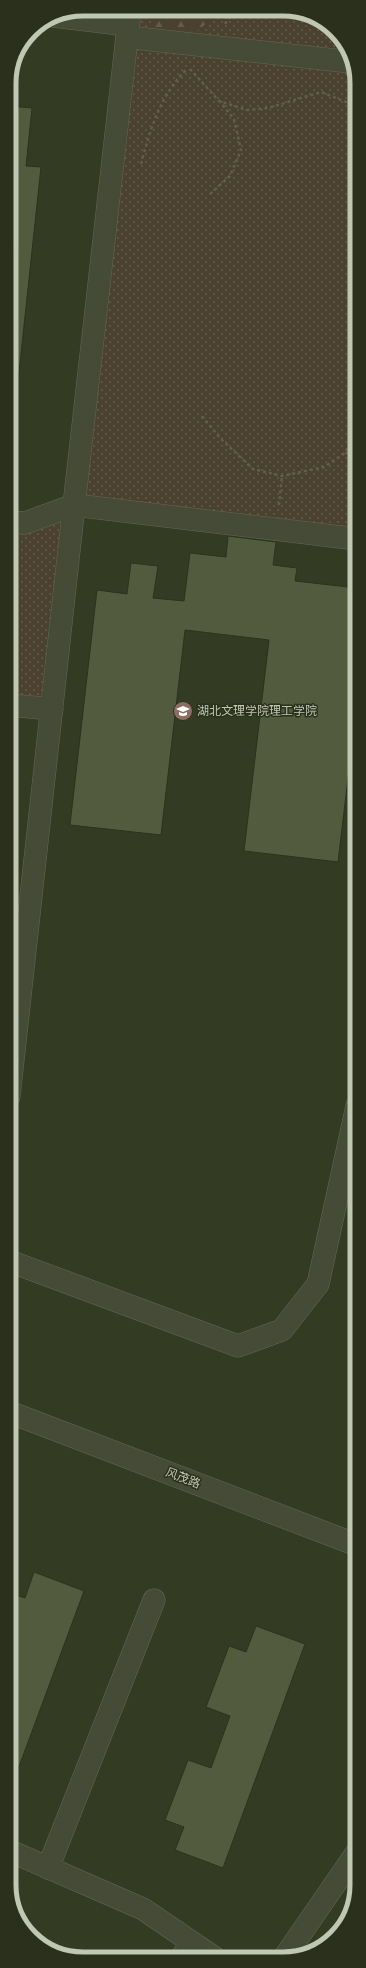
<svg xmlns="http://www.w3.org/2000/svg" width="366" height="1968" font-family="'Nunito Sans','Noto Sans SC',sans-serif">
  <defs>
    <pattern id="grass-dots" width="8" height="8" patternUnits="userSpaceOnUse"><rect width="8" height="8" fill="#4b4130"/><path d="M2 2h.1M6 6h.1" fill="none" stroke="#635b4c" stroke-width="1.8" stroke-linecap="round"/></pattern>
    <pattern id="forest-firs" width="22" height="20" patternUnits="userSpaceOnUse"><rect width="22" height="20" fill="#4b4130"/><path d="M5 1l3.5 6h-7zM16 11l3.5 6h-7z" fill="#635b4c"/></pattern>
  </defs>
  <rect width="100%" height="100%" fill="#343b23"/>
  <!-- grass -->
  <path fill="url(#grass-dots)" d="M130,10l172,1 37,23 17,39 1,466 -283,-34 -22,204 -43,-4v-183l65,-17z"/>
  <!-- forest -->
  <path fill="url(#forest-firs)" d="M152,10l70,1 -25,20 -30,4 -14,-4 -2,-11z"/>
  <!-- building -->
  <g fill="#535b3f" stroke="#2c321e">
    <path d="M9,106l23,2 -6,58 15,1 -32,299z"/>
    <path d="M228,536l48,6 -3,23 24,3 -2,13 62,7v115l-19,159 -94,-11 25,-211 -84,-10 -24,205 -91,-10 27,-235 30,4 4,-31 27,3 -5,32 31,3 6,-48 36,4z"/>
    <path d="M34,1572l50,19 -74,200v-198l15,5z"/>
    <path d="M256,1626l49,18 -82,224 -48,-18 9,-23 -19,-7 23,-60 23,8 19,-52 -24,-9 23,-61 17,6z"/>
  </g>
  <g fill="none" stroke-linecap="round" stroke-linejoin="round">
    <!-- minor casing -->
    <g stroke="#636955" stroke-width="23">
      <g id="minor">
        <path d="M130,10l-56,495 283,34"/>
        <path d="M53,16l75,9"/>
        <path d="M127,37l224,25"/>
        <path d="M9,522l16,1 49,-18 -65,591"/>
        <path d="M9,705l43,4"/>
        <path d="M9,1261l229,85 44,-16 36,-46 39,-178"/>
        <path d="M9,1412l348,133"/>
        <path d="M10,1851l133,58 72,49"/>
        <path d="M48,1868l106,-268"/>
        <path d="M181,1958l11,-15"/>
        <path d="M284,1958l73,-106"/>
      </g>
    </g>
    <!-- path -->
    <g stroke="#615e4c" stroke-width="2.5" stroke-dasharray="3 3" stroke-linecap="butt">
      <path d="M225,24l9,-13"/>
      <path d="M190,69l29,32 28,9 21,-2 53,-16 35,14"/>
      <path d="M141,164c10,-36 18,-67 45,-94"/>
      <path d="M210,194l20,-18 11,-26 -7,-31 -14,-17"/>
      <path d="M356,253l-5,23 5,9"/>
      <path d="M202,416l18,22 33,31 29,7 42,-9 21,-14 11,-22"/>
      <path d="M345,453l11,1"/>
      <path d="M279,505l3,-29"/>
    </g>
    <!-- minor -->
    <use href="#minor" stroke="#454b37" stroke-width="22"/>
  </g>
  <!-- icons -->
  <defs>
    <g id="university-disc" transform="scale(1)"><circle r="9.5" fill="#8d6e63" stroke="#2a301c"/><path d="M0-5L7-2L0 1L-7-2ZM-4 1L0 2.5L4 1V4Q0 6-4 4Z" fill="#fff"/></g>
  </defs>
  <g fill-rule="evenodd">
    <use href="#university-disc" x="183" y="711"/>
  </g>
  <g text-anchor="middle" stroke-width="3" stroke-linejoin="round" paint-order="stroke">
    <!-- poi labels -->
    <g font-size="12" fill="#c0c7b2" stroke="#2a301c" text-anchor="start">
      <text x="197" y="715">湖北文理学院理工学院</text>
    </g>
    <!-- street labels -->
    <g font-size="12" fill="#c0c7b2" stroke="#2a301c">
      <text transform="translate(183 1478) rotate(21)" y="4">风茂路</text>
    </g>
  </g>
  <!-- crop -->
  <path d="M0 0H366V1968H0ZM83 16H283A67 67 0 0 1 350 83V1885A67 67 0 0 1 283 1952H83A67 67 0 0 1 16 1885V83A67 67 0 0 1 83 16Z" fill="#2a301c" fill-rule="evenodd"/>
  <path fill="none" stroke="#c0c7b2" stroke-width="5" d="M83 16H283A67 67 0 0 1 350 83V1885A67 67 0 0 1 283 1952H83A67 67 0 0 1 16 1885V83A67 67 0 0 1 83 16Z"/>
</svg>
